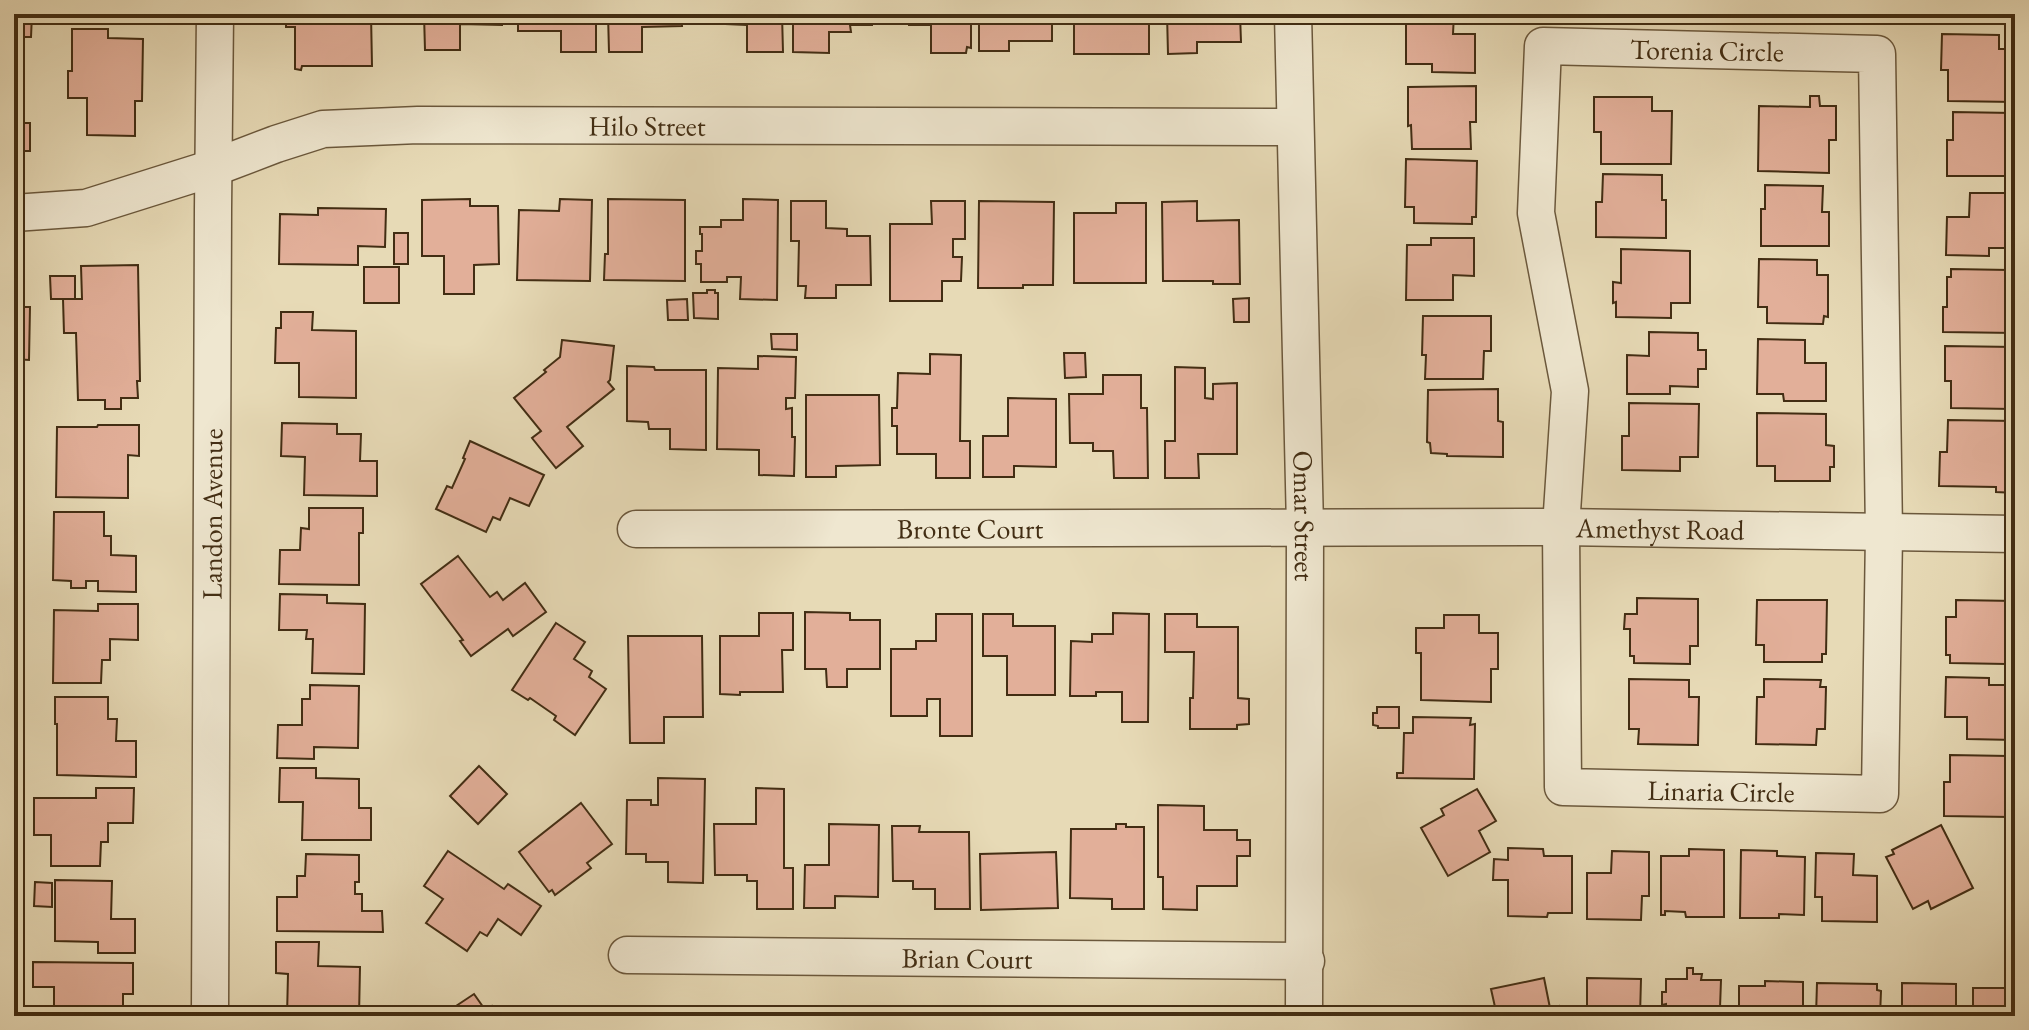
<svg xmlns="http://www.w3.org/2000/svg" width="2029" height="1030" font-family="'EB Garamond',serif">
  <rect width="100%" height="100%" fill="#e7dab6"/>
  <filter id="stains"><feTurbulence type="fractalNoise" baseFrequency=".0025" numOctaves="4"/><feColorMatrix values="0 0 0 0 .2 0 0 0 0 .09 0 0 0 0 .02 0 0 0 .5 -.17"/></filter>
  <radialGradient id="worn" r=".72"><stop offset=".6" stop-color="#630" stop-opacity="0"/><stop offset="1" stop-color="#630" stop-opacity=".3"/></radialGradient>
  <!-- building -->
  <g fill="#e2af99" stroke="#422d13" stroke-width="2">
    <path d="M14,14h18l-1,23h-14v14h-3z"/>
    <path d="M286,14h85l1,52h-70l-1,4 -6,-1v-42h-9z"/>
    <path d="M424,14h78v11l-42,-1v26h-35z"/>
    <path d="M518,14h78v38h-35v-21h-43z"/>
    <path d="M608,14h73l1,12 -40,1v25h-33z"/>
    <path d="M703,14h79l1,38h-36v-27l-21,-1v-8h-23z"/>
    <path d="M793,14h79v11h-22l1,7h-22v21l-36,-1z"/>
    <path d="M886,14h81v6h4v28l-4,-1 -1,6h-35v-28h-22v-8h-23z"/>
    <path d="M979,14h73v27h-43v10h-30z"/>
    <rect x="1074" y="14" width="75" height="40"/>
    <path d="M1167,14h73l1,28h-44v11l-29,1z"/>
    <path d="M1406,14h48l-1,20h22v39l-43,-1v-8h-26z"/>
    <path d="M72,29h36v9l35,1 -1,62h-7v35l-48,-1v-37h-19v-27h4z"/>
    <path d="M1942,34l57,1v14h16v53l-67,-1v-31h-7z"/>
    <path d="M1476,86v36h-6l1,27h-59l-1,-24 -3,1v-39z"/>
    <path d="M1810,96h9l1,10h16v34h-7v33l-71,-2 1,-65 51,1z"/>
    <path d="M1594,97h58v14h20l-1,53h-70v-32h-7z"/>
    <path d="M1953,112l60,1v24h2v39h-68v-36h6z"/>
    <rect x="14" y="123" width="16" height="28"/>
    <path d="M1406,159l71,2 -1,56h-4v7l-58,-1v-16h-9z"/>
    <path d="M1603,174l59,1v25h4v38l-70,-1v-35h6z"/>
    <path d="M1765,185l58,1 -1,26h7v34h-68v-37h4z"/>
    <path d="M1970,193h45v55h-26v8l-43,-1 1,-38h22z"/>
    <path d="M470,199v7h28l1,58 -25,1v29h-30v-38h-22v-56z"/>
    <path d="M560,199l32,1 -2,81 -73,-1 2,-70 40,1z"/>
    <path d="M608,199l77,1v81l-81,-1 1,-26h3z"/>
    <path d="M743,199l35,1 -1,100 -37,-1 1,-22h-14v5h-26v-18h-5v-13h6v-17h-2v-7h21v-7h22z"/>
    <path d="M791,201h35v27l21,1v7h23l1,49h-35v13h-31l1,-12h-8l1,-45h-8z"/>
    <path d="M931,201h34v38h-12v18h9l-1,24h-19v20h-52v-77h42z"/>
    <path d="M979,201l75,1 -1,83h-30v3h-45z"/>
    <path d="M1197,201v20l42,-1 1,64h-27v-3h-50l-1,-79z"/>
    <path d="M1116,203h30v80h-72v-70h42z"/>
    <path d="M318,208l68,1 -1,38 -27,-1v19l-79,-1 1,-50 38,1z"/>
    <rect x="394" y="233" width="14" height="31"/>
    <path d="M1431,238h43v38l-21,-1v25h-47l1,-55h24z"/>
    <path d="M1621,249l69,2v52h-19v15l-55,-1v-15l-3,1v-21l8,1z"/>
    <path d="M1759,259l58,1v15h11v42l-4,-1 -1,8 -56,-1v-16h-9z"/>
    <path d="M138,265l2,116h-3l1,17h-17v11h-16v-9h-27l-2,-67h-12l-1,-34h19l-1,-33z"/>
    <rect x="364" y="267" width="35" height="36"/>
    <path d="M1951,269l58,1v17l6,-1v47l-72,-1v-25h4v-30h4z"/>
    <path d="M50,276h25v23h-24z"/>
    <path d="M707,290h8v3h3v26l-24,-1 -1,-25h14z"/>
    <path d="M1249,298v24h-15l-1,-23z"/>
    <path d="M687,299l1,21h-20l-1,-20z"/>
    <path d="M14,307h16l-1,53 -15,-1z"/>
    <path d="M281,312h32l-1,18 44,1v67l-57,-1v-34h-24l1,-35h5z"/>
    <path d="M1423,316h68v35h-7l-1,28h-58l1,-24h-4z"/>
    <path d="M1649,332l49,1v17h8v19h-8v18l-28,-1v8h-43v-39l22,1z"/>
    <path d="M771,334h26v16l-25,-1z"/>
    <path d="M1758,339l47,1v23h21v38h-42l-1,-7h-26z"/>
    <path d="M562,340l52,6 -4,34 -2,2 6,7 -47,38 16,19 -27,22 -24,-30 9,-7 -27,-33 32,-26 -2,-2 16,-13z"/>
    <path d="M1945,346l70,1v39h-2l-1,23 -61,-1v-27h-6z"/>
    <path d="M1064,353h21l1,24 -21,1z"/>
    <path d="M930,354l31,1 -1,86h10v37h-34v-24h-39v-28h-5v-18h5l1,-35 32,1z"/>
    <path d="M758,356l38,1 -1,41h-9v11l6,-1v29h3l-1,39 -35,-1v-25l-42,-1 1,-81 40,1z"/>
    <path d="M627,366l27,1 1,3h51v80l-36,-1v-20h-21l-1,-7 -21,-1z"/>
    <path d="M1175,367l30,1v30l8,1v-15l24,-1v71h-39l1,24h-34v-37h10z"/>
    <path d="M1103,375h38v33h6l1,70h-34l-1,-27h-20v-8h-23l-1,-49h34z"/>
    <path d="M1498,389v32l5,1v35l-56,-1v-2l-16,-1 -1,-10 -3,-1 1,-52z"/>
    <path d="M806,395h73l1,70 -44,1v11h-30z"/>
    <path d="M1008,398l48,1v68l-42,-1v11h-31v-41h25z"/>
    <path d="M1629,403l70,1 -1,53h-18v14l-58,-1v-34h7z"/>
    <path d="M1757,413l69,1v31l8,1v21h-4v14h-55v-15h-18z"/>
    <path d="M1948,420l67,1v72l-19,-1v-5l-57,-1 1,-34h7z"/>
    <path d="M282,423l55,1v10h24l-1,27h17v35l-73,-1 1,-38 -24,-1z"/>
    <path d="M98,425h41v31l-11,-1v43l-72,-1 1,-70h40z"/>
    <path d="M470,441l74,34 -15,31 -19,-8 -10,22 -7,-3 -7,15 -50,-23 11,-23 5,2 13,-29 -2,-1z"/>
    <path d="M309,508h54v25h-4v52l-80,-1 1,-34h20l1,-22 8,1z"/>
    <path d="M54,512h50v24h7v19l25,1v36l-38,-1v-10h-12v7h-15v-7l-18,-1z"/>
    <path d="M458,556l32,41 7,-5 6,8 22,-17 21,29 -33,24 -5,-7 -37,27 -11,-15 3,-1 -42,-56z"/>
    <path d="M280,594l47,1v8l38,1 -1,70 -52,-1 1,-34h-7l1,-9h-28z"/>
    <path d="M1637,598l61,1v47h-8v18l-56,-1v-7h-4v-27h-6l1,-15h12z"/>
    <path d="M1757,600h70l-1,54h-4v8h-58v-17h-8z"/>
    <path d="M1956,600l59,1v45h-9v18l-56,-1v-8h-4v-38h10z"/>
    <path d="M98,604h40v36l-28,-1v21h-8l-1,23h-48l1,-73 44,1z"/>
    <path d="M805,612l45,1v7h30v49h-33v18h-20l-1,-18h-21z"/>
    <path d="M759,613h34v37h-11l1,42h-43v3l-20,-1v-58h39z"/>
    <path d="M1113,613l36,1 -1,108h-26v-30h-26v4h-26l1,-55 21,1v-8h21z"/>
    <path d="M936,614h36v122h-32v-37h-13v17h-36v-67h25v-8h20z"/>
    <path d="M983,614h30v12h42v69h-48v-39h-24z"/>
    <path d="M1165,614h32v13h41v71l11,1v25l-12,1v4h-47v-31h3l1,-46h-29z"/>
    <path d="M1444,615h35v18h19v36h-7v33l-70,-2v-47h-5v-25h28z"/>
    <path d="M556,623l29,19 -11,17 18,12 -3,6 17,12 -31,46 -21,-15 2,-4 -26,-18 -2,2 -16,-10z"/>
    <path d="M628,636h74l1,81h-39v26h-34z"/>
    <path d="M1946,677l43,1v7h26v55l-48,-1v-22h-22z"/>
    <path d="M1629,679l60,1v17h10l-1,48 -60,-1 1,-15h-10z"/>
    <path d="M1764,679l57,1 -1,7h6l-1,42h-8l-1,16 -60,-1 1,-47h7z"/>
    <path d="M310,685l49,1 -1,62 -44,-1v12l-37,-1 1,-33h24v-26h8z"/>
    <path d="M55,697h53v22h9l-1,22h20v36l-79,-2v-51h-2z"/>
    <path d="M1377,707h22v21h-21v-2l-5,-1v-12h4z"/>
    <path d="M1413,717l58,1 -1,7 5,-1 -1,55 -77,-1v-5h6l1,-40h9z"/>
    <path d="M1950,755l58,1v21h4l-1,23h4v31h-5v-14l-66,-1v-34h6z"/>
    <path d="M479,766l28,28 -29,30 -28,-28z"/>
    <path d="M280,768h36v10l43,1v29h12v32h-69l1,-38h-24z"/>
    <path d="M658,778l47,1 -2,104 -35,-1v-20h-22v-8h-20l1,-54h24v5h7z"/>
    <path d="M96,788h38l-1,35h-25v19h-7l-1,24h-49v-31h-17v-37h62z"/>
    <path d="M756,788l28,1v79h9v41h-36v-28h-10v-6h-32l-1,-51h42z"/>
    <path d="M1477,789l19,32 -17,10 11,21 -42,24 -27,-48 23,-13 -3,-6z"/>
    <path d="M581,803l31,41 -25,19 4,5 -36,27 -3,-5 -3,2 -30,-40z"/>
    <path d="M1158,805l46,1v24h33v10h13v16h-13v30h-40v24l-34,-1v-32h-5z"/>
    <path d="M829,824l50,1 -1,72 -43,-1v12h-31l1,-43h24z"/>
    <path d="M1116,824h10v3h18v82h-32v-10l-42,-1 1,-69h45z"/>
    <path d="M1941,825l32,63 -42,21 -3,-8 -15,8 -27,-52 8,-3 -2,-4z"/>
    <path d="M892,826h28l-1,6h50l1,77h-35v-20h-22v-8h-20z"/>
    <path d="M1508,848l35,1 1,7h28v57h-24l-1,4 -39,-1v-36h-15l1,-21 14,1z"/>
    <path d="M1689,849l35,1v67h-38l-1,-5 -20,-1v4h-4v-59h28z"/>
    <path d="M1741,850l36,1v5l28,1 -1,58 -25,-1v4h-39z"/>
    <path d="M448,851l56,38 4,-5 33,22 -20,29 -23,-16 -11,17 -7,-4 -13,19 -41,-28 17,-24 -19,-13z"/>
    <path d="M1612,851l37,1v44h-7l-1,24 -54,-1v-46h24z"/>
    <path d="M1056,852l2,56 -77,2 -1,-56z"/>
    <path d="M1816,853l38,1 -1,21 24,1v46l-55,-1v-24h-7z"/>
    <path d="M306,854l53,1v27h-4v12h7v17h20l1,21 -106,-1v-34h20v-21h8z"/>
    <path d="M55,880l57,1 -1,38h24v34h-37v-11l-43,-1z"/>
    <path d="M35,882l17,1v24l-18,-1z"/>
    <path d="M276,942h43l-1,24 42,1 -1,49h-72l1,-42 -12,-1z"/>
    <path d="M33,962l100,1v31h-10v22h-69v-29h-21z"/>
    <path d="M1687,968h6v6h9l-1,6h20l-1,28 8,1v7h-62v-12l-4,1v-13h4v-13h21z"/>
    <path d="M1544,978l6,30 9,-2 2,10h-64l-6,-27z"/>
    <path d="M1587,978l54,1 -1,37h-62v-10h9z"/>
    <path d="M1765,981l38,1v34h-63l3,-6h-4v-24h26z"/>
    <path d="M1817,983l60,1v6l4,1 -1,25h-64z"/>
    <path d="M1902,983l54,1v32h-61v-6h7z"/>
    <rect x="1973" y="988" width="42" height="28"/>
    <path d="M474,994l12,17 6,-5 7,10h-58z"/>
  </g>
  <g fill="none" stroke-linecap="round" stroke-linejoin="round">
    <!-- minor casing -->
    <g stroke="#6b583c" stroke-width="39">
      <g id="minor">
        <path id="s1" d="M1293,14l12,513 -1,489"/>
        <path d="M1543,46l334,8 7,479 -4,261 -317,-7 -2,-260 9,-136 -34,-178z"/>
        <path id="s2" d="M14,213l72,-5 127,-40 63,-24 47,-15 95,-4 876,2"/>
        <path id="s3" d="M636,529l925,-2 454,7"/>
        <path id="s4" d="M627,955l679,6"/>
        <path id="s5" d="M210,1016l3,-807 2,-195"/>
      </g>
    </g>
    <!-- minor -->
    <use href="#minor" stroke="#efe7d0" stroke-width="36"/>
  </g>
  <g text-anchor="middle" stroke-width="7" stroke-linejoin="round" paint-order="stroke">
    <!-- street labels -->
    <g font-size="28" fill="#422d13" stroke="#efe7d0">
      <text transform="translate(1707 50) rotate(1)" y="10">Torenia Circle</text>
      <text dy="10" stroke="none"><textPath href="#s2" startOffset="646">Hilo Street</textPath></text>
      <text dy="10" stroke="none"><textPath href="#s5" startOffset="502">Landon Avenue</textPath></text>
      <text dy="10" stroke="none"><textPath href="#s1" startOffset="502">Omar Street</textPath></text>
      <text dy="10" stroke="none"><textPath href="#s3" startOffset="334">Bronte Court</textPath></text>
      <text dy="10" stroke="none"><textPath href="#s3" startOffset="1024">Amethyst Road</textPath></text>
      <text transform="translate(1721 791) rotate(1)" y="10">Linaria Circle</text>
      <text dy="10" stroke="none"><textPath href="#s4" startOffset="340">Brian Court</textPath></text>
    </g>
  </g>
  <!-- margin -->
  <rect width="2029" height="1030" fill="none" stroke="#e7dab6" stroke-width="48"/>
  <rect x="16" y="16" width="1997" height="998" fill="none" stroke="#422d13" stroke-width="4"/>
  <rect x="24" y="24" width="1981" height="982" fill="none" stroke="#422d13" stroke-width="2"/>
  <rect width="100%" height="100%" filter="url(#stains)"/>
  <rect width="100%" height="100%" fill="url(#worn)"/>
</svg>
